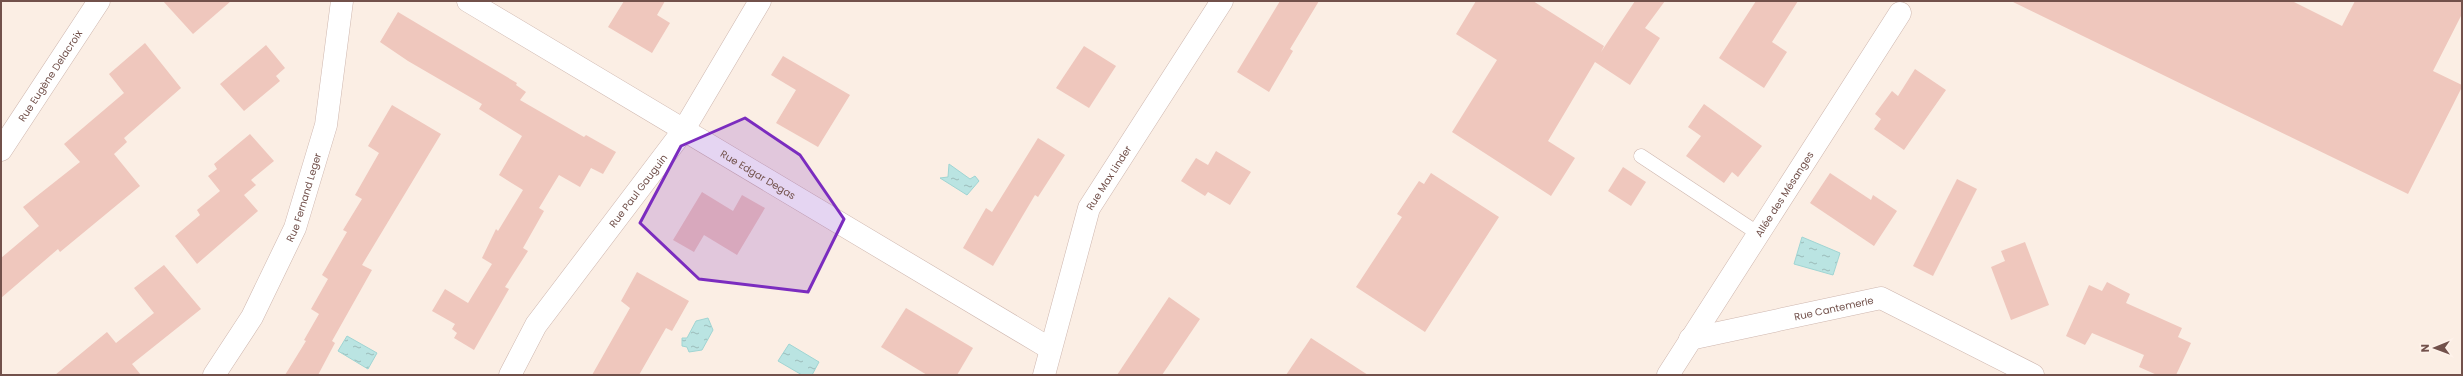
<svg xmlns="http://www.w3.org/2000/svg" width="2463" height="376" font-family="Poppins,sans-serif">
  <defs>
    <pattern id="water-ripples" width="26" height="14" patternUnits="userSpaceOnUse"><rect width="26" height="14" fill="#bae4e2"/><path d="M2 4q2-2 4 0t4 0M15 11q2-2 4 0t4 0" fill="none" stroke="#9cbbb9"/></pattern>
  </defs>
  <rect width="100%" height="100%" fill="#fbeee4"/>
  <!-- water -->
  <g fill="url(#water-ripples)" stroke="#a0d5d3">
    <path d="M949,164l21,15 5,-3 4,5 -12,14 -27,-17 8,-1z"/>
    <path d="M1802,237l38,16 -7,22 -39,-11z"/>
    <path d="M708,318l5,12 -11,20 -13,2 -2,-5 -5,-1v-8h5l9,-17z"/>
    <path d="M347,336l30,17 -9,16 -30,-18z"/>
    <path d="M789,344l30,18 -7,13h-10l-24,-14z"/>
  </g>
  <!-- building -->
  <g fill="#efc7bd">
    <path d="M163,1h68l-38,33z"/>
    <path d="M624,1h41l-8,14 13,8 -18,30 -44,-26z"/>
    <path d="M1280,1h39l-29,48 3,2 -24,41 -32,-20z"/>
    <path d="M1476,1h57l71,45 -3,6 34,-51h30l-20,27 15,10 -30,47 -35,-23 -47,79 27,17 -24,38 -99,-64 45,-72 -41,-26z"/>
    <path d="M1756,1h42l-26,41 15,10 -23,36 -45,-30z"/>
    <path d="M2011,1h281l50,25 13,-25h107v13l-29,57 29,14v2l-54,107z"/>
    <path d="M398,12l119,71 -1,2 10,7 -6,8 64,37 2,-2 30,17 -13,22 -12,-6 -11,19 -21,-12 -20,33 5,3 -21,37 5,3 -23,36 4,2 -35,61 -20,-12 3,-5 -5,-4 3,-5 -23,-13 13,-22 23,14 24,-39 -10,-6 14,-29 2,2 25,-41 -24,-15 23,-39 -43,-27 3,-5 -74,-43 -28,-19z"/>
    <path d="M145,43l36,45 -57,50 3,4 -13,12 26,32 -80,66 -2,-3 -57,49v-40l38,-32 -16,-19 57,-45 -16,-18 60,-51 -15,-19z"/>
    <path d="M266,45l19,23 -9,8 4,5 -36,30 -24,-27z"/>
    <path d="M1084,46l32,20 -27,42 -33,-20z"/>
    <path d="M783,56l67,39 -32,52 -42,-24 20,-33 -25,-15z"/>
    <path d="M1915,69l31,21 -42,60 -30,-21 7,-10 -6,-5 17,-23 6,5z"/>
    <path d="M1704,104l58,42 -24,31 -6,-5 -8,11 -38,-27 15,-20 -13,-9z"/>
    <path d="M392,105l49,29 -79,131 10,5 -40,71 3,2 -17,32h-33l21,-34 -2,-1 15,-26 -8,-5 17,-30 -6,-4 25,-43 -4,-2 19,-31 -7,-4 24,-42 -11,-7z"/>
    <path d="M250,134l24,27 -23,19 5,5 -12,10 14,16 -61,53 -22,-28 25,-21 -3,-5 23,-19 -12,-15 9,-7 -3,-5z"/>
    <path d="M1038,138l27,17 -27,42 -3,-2 -42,71 -30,-18 23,-40 6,4z"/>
    <path d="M1216,151l35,21 -21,33 -22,-13 -3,4 -24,-15 15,-23 12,7z"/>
    <path d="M1623,167l23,15 -15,24 -23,-15z"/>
    <path d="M1431,173l68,44 -74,115 -69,-45 46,-70 -5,-3 22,-33 5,3z"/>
    <path d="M1830,173l41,27 2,-5 24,16 -23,35 -64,-43z"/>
    <path d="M1957,179l20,10 -44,87 -20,-10z"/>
    <path d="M702,192l31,19 9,-16 23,13 -28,47 -33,-20 -10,17 -21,-12z"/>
    <path d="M2025,242l24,63 -38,15 -20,-53 14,-6 -4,-10z"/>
    <path d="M164,265l37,44 -69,55 9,11h-86l52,-43 9,11 38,-30 -20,-25z"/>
    <path d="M637,272l52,29 -17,30 -6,-3 -27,47h-47l38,-67 -9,-7z"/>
    <path d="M2107,282l23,12 -4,9 56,25 -4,9 13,6 -15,32h-19l-18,-8 5,-12 -52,-22 -7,12 -19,-9 23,-51 13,6z"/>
    <path d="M1169,297l31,22 -38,56h-45z"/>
    <path d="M906,308l67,40 -16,27h-30l-46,-28z"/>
    <path d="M1311,338l57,37h-82z"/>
  </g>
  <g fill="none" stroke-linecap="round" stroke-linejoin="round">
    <!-- lane casing -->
    <g stroke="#ceb6ae" stroke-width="15">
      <path id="lane" d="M1641,156l118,78"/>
    </g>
    <!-- street casing -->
    <g stroke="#ceb6ae" stroke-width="23">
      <g id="street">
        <path id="s1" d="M468,1l581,347"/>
        <path id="s2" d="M1,150l98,-149"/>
        <path id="s3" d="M1690,339l191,-41 152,77"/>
        <path id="s4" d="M214,375l38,-58 43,-89 31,-103 16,-124"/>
        <path id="s5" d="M510,375l26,-50 147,-194 77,-130"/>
        <path id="s6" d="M1044,375l45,-167 133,-207"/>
        <path id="s7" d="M1668,375l232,-362"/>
      </g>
    </g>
    <!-- lane -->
    <use href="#lane" stroke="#fff" stroke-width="14"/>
    <!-- street -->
    <use href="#street" stroke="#fff" stroke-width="22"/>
  </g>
  <!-- marked area -->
  <path fill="#7b2cbf" fill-opacity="0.2" stroke="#7b2cbf" stroke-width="3" stroke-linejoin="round" d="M745,118l55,37 44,64 -36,73 -109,-13 -59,-56 41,-77z"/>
  <g text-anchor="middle" stroke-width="3" stroke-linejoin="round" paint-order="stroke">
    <!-- street labels -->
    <g font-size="10" fill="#72514b" stroke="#fef2ea">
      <text dy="4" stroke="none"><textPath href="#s2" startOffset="89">Rue Eugène Delacroix</textPath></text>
      <text dy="4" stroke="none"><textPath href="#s1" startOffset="338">Rue Edgar Degas</textPath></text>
      <text dy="4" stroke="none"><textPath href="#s6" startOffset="209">Rue Max Linder</textPath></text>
      <text dy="4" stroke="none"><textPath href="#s5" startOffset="225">Rue Paul Gauguin</textPath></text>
      <text dy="4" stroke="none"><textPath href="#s7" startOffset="215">Allée des Mésanges</textPath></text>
      <text dy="4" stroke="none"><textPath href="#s4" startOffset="200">Rue Fernand Leger</textPath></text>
      <text dy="4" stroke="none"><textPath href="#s3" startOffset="147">Rue Cantemerle</textPath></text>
    </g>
  </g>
  <!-- border -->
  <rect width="2463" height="376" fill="none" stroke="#72514b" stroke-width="4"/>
  <!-- north arrow -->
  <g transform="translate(2435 348) rotate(269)" stroke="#fef2ea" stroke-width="3" paint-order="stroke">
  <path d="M0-3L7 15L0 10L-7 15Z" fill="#72514b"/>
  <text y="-6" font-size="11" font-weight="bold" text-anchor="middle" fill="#72514b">N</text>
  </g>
</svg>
